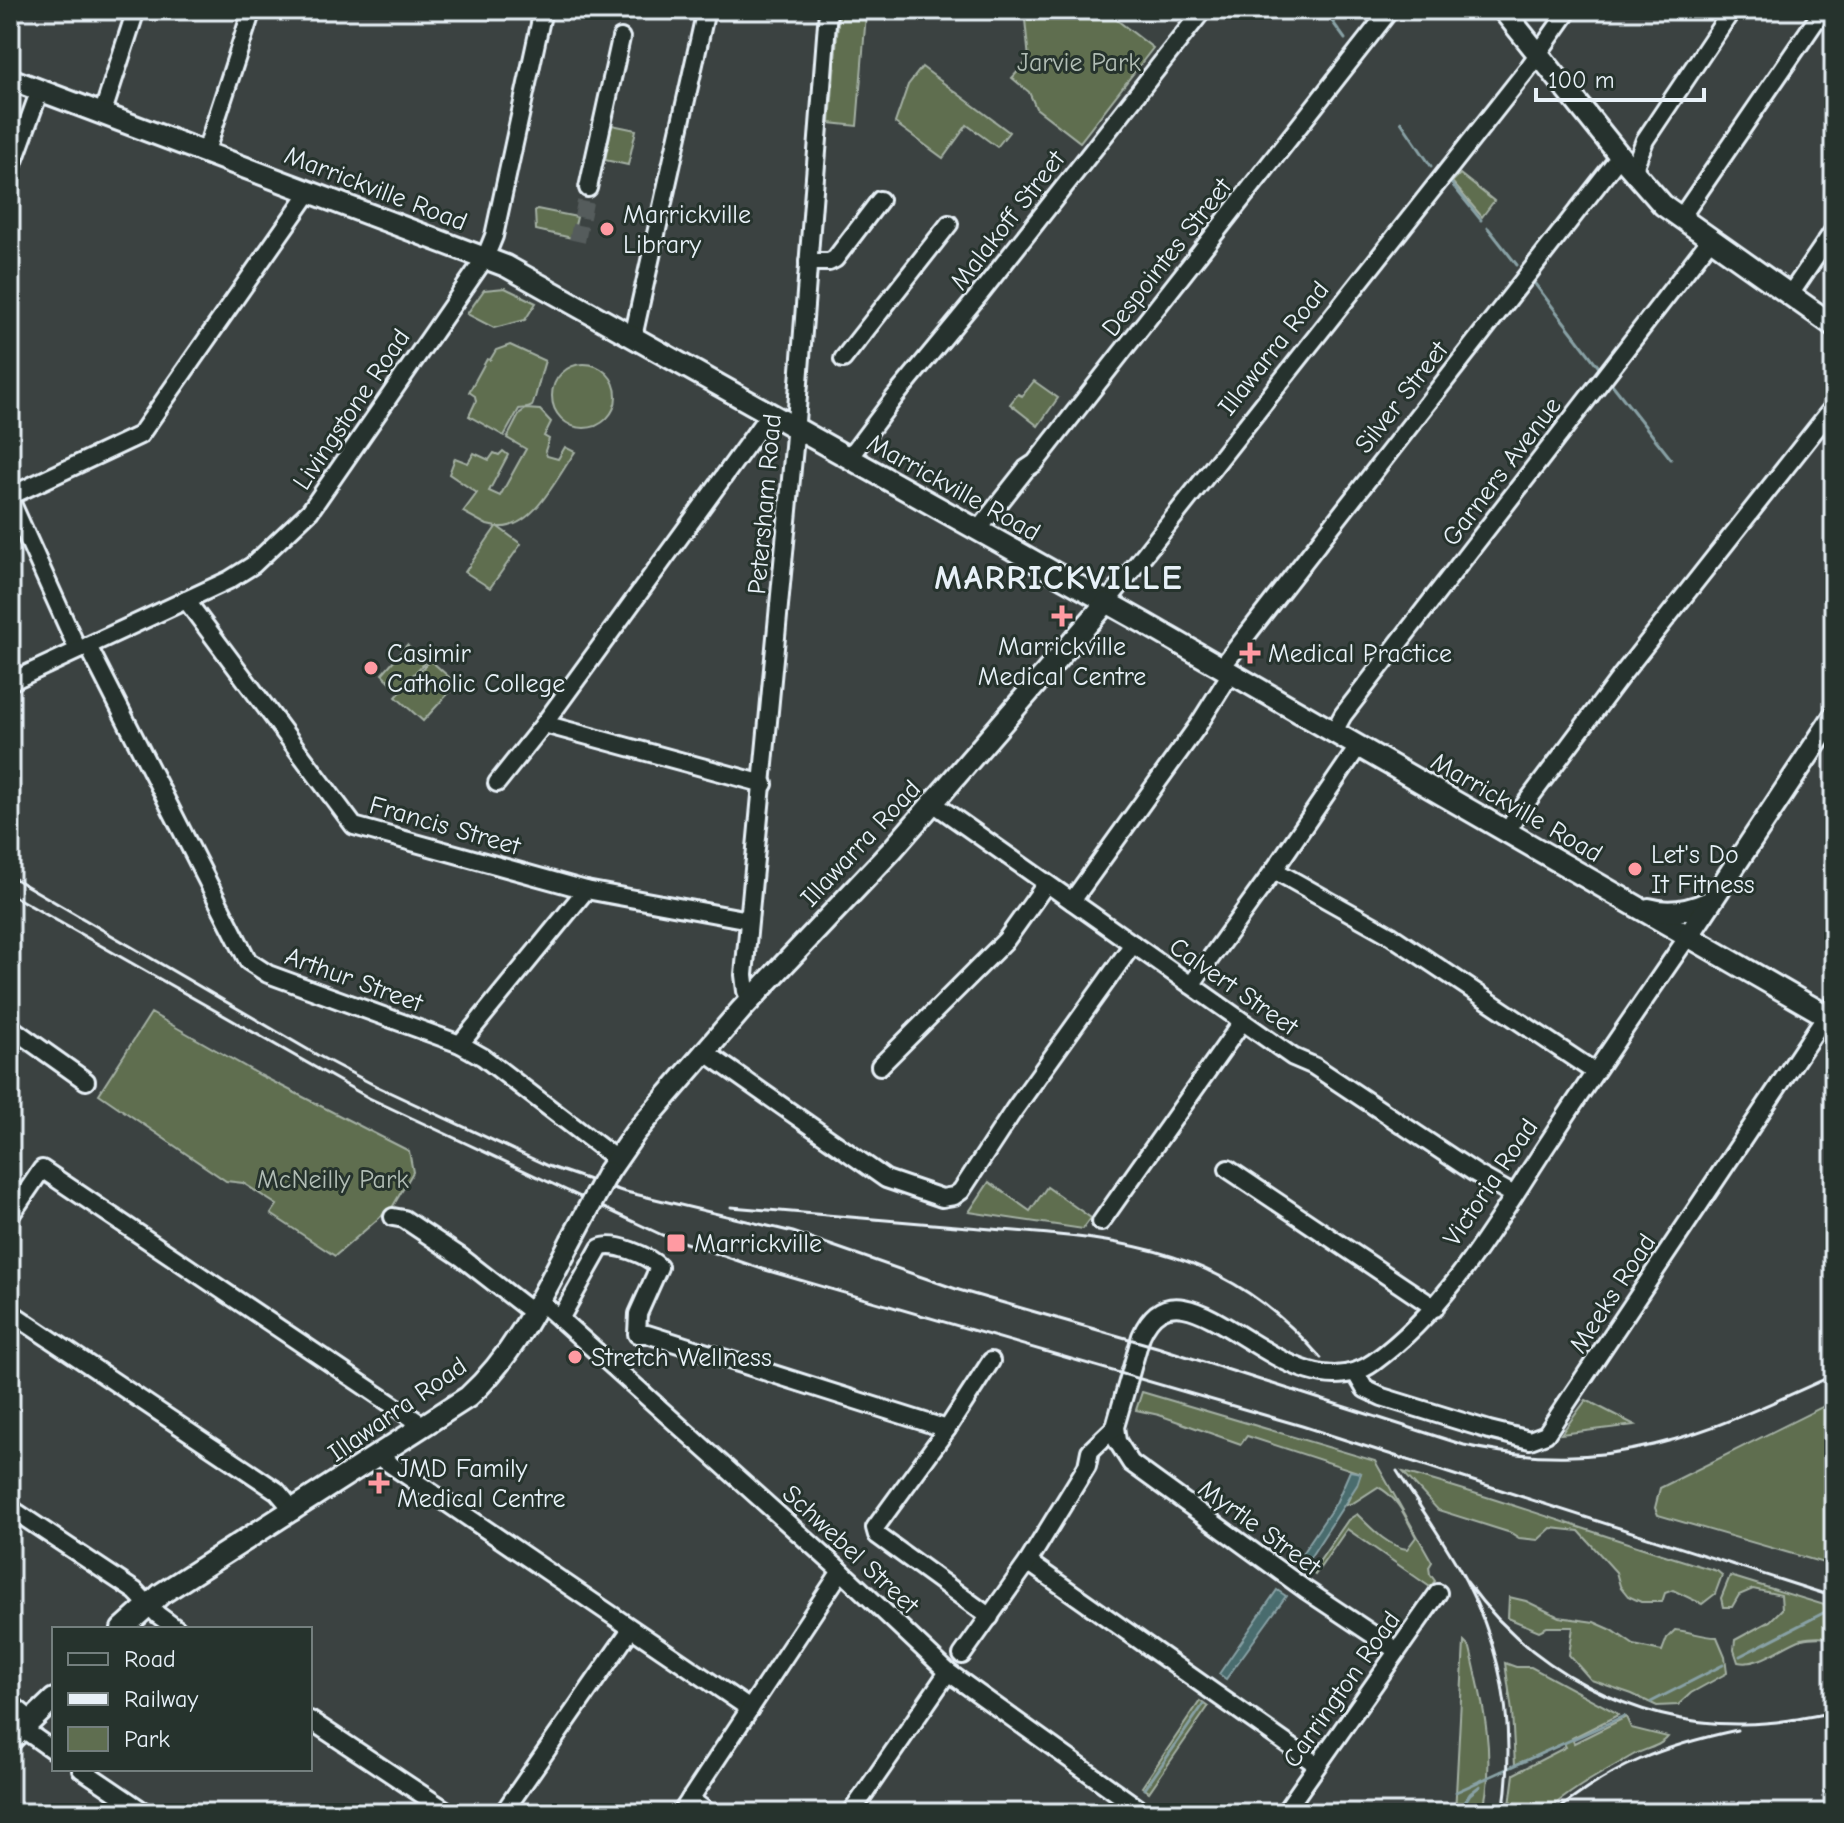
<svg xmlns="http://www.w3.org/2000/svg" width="1844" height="1823" font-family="'Comic Neue',sans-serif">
  <rect width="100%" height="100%" fill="#3b4241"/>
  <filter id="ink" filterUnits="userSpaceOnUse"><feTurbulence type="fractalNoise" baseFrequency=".0125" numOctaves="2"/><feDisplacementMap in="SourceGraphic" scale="16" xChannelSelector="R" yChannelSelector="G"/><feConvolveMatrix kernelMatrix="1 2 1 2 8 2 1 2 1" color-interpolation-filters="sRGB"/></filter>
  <g filter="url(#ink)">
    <!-- green -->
    <g fill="#5f6e50" stroke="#a4b0a4" stroke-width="2">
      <path d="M1024,10h94l-5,7 40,31 -73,94 -44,-34 -7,-16 -17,-14 17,-19z"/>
      <path d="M839,11l27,3 -9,112 -27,-3z"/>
      <path d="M922,67l87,65 -12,15 -30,-22 -24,33 -48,-35 13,-38z"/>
      <path d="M612,125l24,5 -8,35 -23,-5z"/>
      <path d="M1460,174l34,27 -12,16 -30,-35z"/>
      <path d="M537,209l40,8 -5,21 -36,-8 -1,-19z"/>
      <path d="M505,288l31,15 -11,17 -31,8 -27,-14 17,-24z"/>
      <path d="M510,345l35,16c-3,7 -11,44 -13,45 -4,3 -9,2 -13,3l-15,27 -35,-20 7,-15 -1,-5 -6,-4 18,-33 3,1 6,-10z"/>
      <circle cx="584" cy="396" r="32"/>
      <path d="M1034,381l24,17 -20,28 -28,-22 8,-10 4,2z"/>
      <path d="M526,409l14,1 11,12 -7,14 5,3 -4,12 2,5 11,3 7,-12 10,5c-18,25 -42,78 -77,75l23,17 -31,44 -25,-16 31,-45 -9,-2 -24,-13 14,-19 -28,-19 6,-16 13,5 6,-10 15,7 5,-7 5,2 4,-4 5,4 -19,36 11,5 26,-47 -19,-11 13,-25z"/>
      <path d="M407,645l18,17 -26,28 -17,-16z"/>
      <path d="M430,660l27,24 -34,37 -27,-24z"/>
      <path d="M151,1013l109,62 149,76 4,21 -20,34 -58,50 -64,-42 6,-9 -34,-22 -17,-2 -127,-87z"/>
      <path d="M989,1182l41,29 17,-24 44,31 -8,11 -114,-17z"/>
      <path d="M1142,1392l233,69 57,101 -3,5 1,7 5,7 -5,6 -83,-58 -32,46 -3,-3 36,-52 9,-6c14,14 30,32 50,35l9,-12c-10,-19 -18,-40 -38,-50l-25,16 -7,2 15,-32 -114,-37 -6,8 -82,-29 -23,-5z"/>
      <path d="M1586,1400l49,25 -74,9z"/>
      <path d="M1834,1401v165l-176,-51 -3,-7 5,-20z"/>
      <path d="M1403,1472c106,29 208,68 314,99l5,4 -7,19 -13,10 -29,-14 -8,3 -3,9h-21l-13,-6 -8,-10 -4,-14 -37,-41 -28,-3 -13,12 -19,-2 -8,-5 -73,-23z"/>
      <path d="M1730,1576l104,32v30c-10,-1 -22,-2 -32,1 -20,7 -43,28 -64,23l-4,-12 1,-10 35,-19 12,-12 -1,-14 -28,-6 -14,6 -7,12h-9l-2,-9z"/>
      <path d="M1509,1597l17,4 33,16 35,5 18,8 22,15 28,6 5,-13 8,-8c14,1 27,7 42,7l8,19 2,17 -36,20 -13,12 -21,1 -25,-12 -41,-14 -22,-25 4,-28h-26l-8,4 -31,-13z"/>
      <path d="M1464,1642l6,6c13,54 27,111 12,165h-27z"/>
      <path d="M1505,1663l11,4h15l84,45 3,3 -46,23 2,5 52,-26 5,11 37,9c-7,9 -22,12 -33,17 -31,18 -63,34 -90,59h-36l5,-39 52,-27 -2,-4 -49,22 -3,-54z"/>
      <path d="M1200,1701l8,6 -59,85 -7,-5z"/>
    </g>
    <!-- water -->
    <g fill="#486c6e" stroke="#88a1a5" stroke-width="2">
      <path d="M1350,1471l11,2 -4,12 -53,82 -7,-6 39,-58z"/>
      <path d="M1277,1590l9,6 -60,83 -7,-5z"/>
    </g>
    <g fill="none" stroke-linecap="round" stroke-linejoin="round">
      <!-- stream -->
      <g stroke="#88a1a5" stroke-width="3">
        <path d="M1324,10l21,29"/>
        <path d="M1401,122l30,44"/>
        <path d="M1451,183l30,37"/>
        <path d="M1488,228l29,37"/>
        <path d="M1535,284l66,86"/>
        <path d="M1608,379l63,80"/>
        <path d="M1740,1656l91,-47"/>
        <path d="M1651,1702l72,-37"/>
        <path d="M1145,1789l58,-84"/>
        <path d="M1456,1792l168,-76"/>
        <path d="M1458,1813l12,-19 10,-8"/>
      </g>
      <!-- minor-tunnel -->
      <path stroke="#555c5c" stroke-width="16" stroke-dasharray="16 8" stroke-linecap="butt" d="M577,241l11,-53"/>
      <!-- minor casing -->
      <g stroke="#e8f1f8" stroke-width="22">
        <g id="minor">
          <path d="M103,112l33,-102"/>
          <path d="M206,151l46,-141"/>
          <path d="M10,172l30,-82"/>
          <path d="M1635,174l1,-11 9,-23 87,-130"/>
          <path d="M588,188l33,-150"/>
          <path d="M1680,219l143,-209"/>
          <path d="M808,262h21l6,-3 45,-59"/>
          <path d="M1789,296l45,-66"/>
          <path d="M633,337l73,-327"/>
          <path d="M843,359l106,-135"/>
          <path d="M846,456l9,-6 39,-52 85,-103 224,-285"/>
          <path d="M10,496l130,-61 170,-244"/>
          <path d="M10,499l68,151"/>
          <path d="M978,530l48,-61 9,-6 355,-453"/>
          <path d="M186,600l168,226 232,64 163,30"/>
          <path d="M1106,603l420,-532 43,-61"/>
          <path d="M88,646l160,315 20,13 192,70 23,13 133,102"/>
          <path d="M1221,668l399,-512"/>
          <path d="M10,682l219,-102 24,-15 57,-54 175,-253 9,-22 49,-226"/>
          <path d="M544,724l220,60"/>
          <path d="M1333,733l10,-18 367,-475"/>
          <path d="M497,783l47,-59 226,-311"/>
          <path d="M933,803l360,254 21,9 161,107 39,22"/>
          <path d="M1507,832l10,-17 104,-139 213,-270"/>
          <path d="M1274,870l116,65 205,137"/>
          <path d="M1072,901l125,-174 34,-54"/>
          <path d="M1191,985l83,-115 84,-123"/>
          <path d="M750,1000l-4,-9 -2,-16 50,-528 34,-437"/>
          <path d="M10,1027l76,54"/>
          <path d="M460,1044l126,-154"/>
          <path d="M705,1052l181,127 56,19 12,-2 7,-5 53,-81 119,-166"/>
          <path d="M880,1066l126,-126 40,-56"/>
          <path d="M1228,1169l207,139"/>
          <path d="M10,1216l32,-47 382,257"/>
          <path d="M393,1217l11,2 57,38 72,56"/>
          <path d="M1101,1222l141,-200"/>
          <path d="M540,1301l301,270 107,101 197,141"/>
          <path d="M10,1312l267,179 17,20"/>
          <path d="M560,1319l40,-71c14,-7 49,8 59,19l-21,47 -1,20h10l300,95"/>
          <path d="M1355,1372l10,17 17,8 107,33 41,10 16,-6 288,-431"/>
          <path d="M378,1456l372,253"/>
          <path d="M10,1508l125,83 23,24 19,14"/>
          <path d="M1028,1562l289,203"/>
          <path d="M990,1617l-113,-82 -2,-7 72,-99 44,-68"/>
          <path d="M1396,1650l-90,-60 -175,-127 -14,-22 -2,-14 26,-91c42,-97 148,88 233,26 77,-56 124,-144 176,-222 45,-69 92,-137 139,-205"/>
          <path d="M962,1655l66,-93 59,-96 3,-15 25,-24"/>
          <path d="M10,1703l21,17"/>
          <path d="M310,1720l140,93"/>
          <path d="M23,1729l31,22"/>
          <path d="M81,1769l65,44"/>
          <path d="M690,1799l19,14"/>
          <path d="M503,1813l128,-184"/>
          <path d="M681,1813l160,-242"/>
          <path d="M851,1813l97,-141"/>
          <path d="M1284,1813l154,-220"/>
        </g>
      </g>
      <!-- major casing -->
      <g stroke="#e8f1f8" stroke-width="26">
        <g id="major">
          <path d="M1503,10l117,146 43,49 171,121"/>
          <path d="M10,79l496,187 640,358 688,396"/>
          <path d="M1649,909c21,6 40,2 60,-7"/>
          <path d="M1689,935l145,-219"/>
          <path d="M608,1172l27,-39 106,-123 151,-160 214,-247"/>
          <path d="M122,1629l39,-35 307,-197c47,-43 74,-100 103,-156"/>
          <path d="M10,1741l44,-42"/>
        </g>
      </g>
      <!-- minor -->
      <use href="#minor" stroke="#26332d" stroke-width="16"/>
      <!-- major -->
      <use href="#major" stroke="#26332d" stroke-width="20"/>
      <!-- rail -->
      <g stroke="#e8f1f8" stroke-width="3">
        <path d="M10,876l309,180 57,30 172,80 74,25 171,41 166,58 198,57 307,98c146,33 241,-11 370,-70"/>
        <path d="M10,894l359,204 293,137 100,34 540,157 532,171"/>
        <path d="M731,1207c79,6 158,13 237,20 146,13 249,12 353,131"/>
        <path d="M1397,1471c23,36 49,72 69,110 37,72 50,151 37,232"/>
        <path d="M1467,1582c63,87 168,144 276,142 31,0 61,-6 91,-12"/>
        <path d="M1554,1813c59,-48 109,-67 183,-83"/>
      </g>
      <!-- major-bridge casing -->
      <g stroke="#e8f1f8" stroke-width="26" stroke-linecap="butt">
        <path id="major-bridge" d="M571,1241l37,-69"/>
      </g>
      <!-- major-bridge -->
      <use href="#major-bridge" stroke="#26332d" stroke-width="20"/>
    </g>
  </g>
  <!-- markers -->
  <g fill="#ff9aa2" stroke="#26332d" stroke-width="3">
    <circle cx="607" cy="229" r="8"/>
    <path d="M1058 604h8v8h8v8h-8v8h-8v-8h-8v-8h8z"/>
    <path d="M1246 641h8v8h8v8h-8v8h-8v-8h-8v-8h8z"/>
    <circle cx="371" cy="668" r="8"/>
    <circle cx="1635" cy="869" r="8"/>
    <rect x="666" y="1233" width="20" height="20" rx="4"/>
    <circle cx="575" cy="1357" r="8"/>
    <path d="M375 1471h8v8h8v8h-8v8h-8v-8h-8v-8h8z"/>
  </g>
  <g text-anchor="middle" stroke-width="6" stroke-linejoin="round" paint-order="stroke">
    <!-- park labels -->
    <g font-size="26" fill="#b1bdb5" stroke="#26332d">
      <text x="1079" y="71">Jarvie Park</text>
      <text x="333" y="1188">McNeilly Park</text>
    </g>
    <!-- street labels -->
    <g font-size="26" fill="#e8f1f8" stroke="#26332d">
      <text transform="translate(376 188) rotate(21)" y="9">Marrickville Road</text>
      <text transform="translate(1007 220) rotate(-52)" y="9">Malakoff Street</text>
      <text transform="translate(1166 257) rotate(-52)" y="9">Despointes Street</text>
      <text transform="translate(1273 348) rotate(-52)" y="9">Illawarra Road</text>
      <text transform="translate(1401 397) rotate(-52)" y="9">Silver Street</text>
      <text transform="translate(351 409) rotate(-56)" y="9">Livingstone Road</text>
      <text transform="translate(1501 471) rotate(-53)" y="9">Garners Avenue</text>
      <text transform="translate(954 487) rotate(29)" y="9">Marrickville Road</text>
      <text transform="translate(764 504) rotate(-85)" y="9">Petersham Road</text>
      <text transform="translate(1517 807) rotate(30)" y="9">Marrickville Road</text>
      <text transform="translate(445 825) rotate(16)" y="9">Francis Street</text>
      <text transform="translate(860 843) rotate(-47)" y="9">Illawarra Road</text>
      <text transform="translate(354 979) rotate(20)" y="9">Arthur Street</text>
      <text transform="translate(1234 986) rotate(35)" y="9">Calvert Street</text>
      <text transform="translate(1490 1182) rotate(-56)" y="9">Victoria Road</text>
      <text transform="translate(1612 1293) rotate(-57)" y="9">Meeks Road</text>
      <text transform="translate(397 1409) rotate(-35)" y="9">Illawarra Road</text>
      <text transform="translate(1260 1527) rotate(36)" y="9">Myrtle Street</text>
      <text transform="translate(851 1549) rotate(43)" y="9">Schwebel Street</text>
      <text transform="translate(1341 1689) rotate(-55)" y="9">Carrington Road</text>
    </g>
    <!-- poi labels -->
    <g font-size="26" fill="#e8f1f8" stroke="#26332d" text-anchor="start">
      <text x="623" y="223">Marrickville<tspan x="623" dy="30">Library</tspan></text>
      <text x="1062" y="655" text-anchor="middle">Marrickville<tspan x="1062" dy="30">Medical Centre</tspan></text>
      <text x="387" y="662">Casimir<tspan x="387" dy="30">Catholic College</tspan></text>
      <text x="1268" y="662">Medical Practice</text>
      <text x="1651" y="863">Let's Do<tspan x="1651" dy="30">It Fitness</tspan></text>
      <text x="694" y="1252">Marrickville</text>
      <text x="591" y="1366">Stretch Wellness</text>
      <text x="397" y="1477">JMD Family<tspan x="397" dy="30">Medical Centre</tspan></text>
    </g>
    <!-- district labels -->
    <g font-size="34" font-weight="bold" letter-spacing="2" fill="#e8f1f8" stroke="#26332d">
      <text x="1059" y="589">MARRICKVILLE</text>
    </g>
  </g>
  <!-- margin -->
  <rect width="1844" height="1823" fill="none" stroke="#26332d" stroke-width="40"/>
  <rect x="20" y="20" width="1804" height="1783" fill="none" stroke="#e8f1f8" stroke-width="3" filter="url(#ink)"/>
  <!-- legend -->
  <rect x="52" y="1627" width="260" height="144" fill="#26332d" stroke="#747f7e" stroke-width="2"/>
  <rect x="68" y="1653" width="40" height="12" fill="#26332d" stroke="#747f7e" stroke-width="2"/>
  <text x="124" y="1667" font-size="24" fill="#e8f1f8">Road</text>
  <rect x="68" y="1693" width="40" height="12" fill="#e8f1f8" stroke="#747f7e" stroke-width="2"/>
  <text x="124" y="1707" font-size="24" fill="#e8f1f8">Railway</text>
  <rect x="68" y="1727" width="40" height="24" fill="#5f6e50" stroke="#747f7e" stroke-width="2"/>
  <text x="124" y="1747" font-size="24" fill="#e8f1f8">Park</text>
  <!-- scale -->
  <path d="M1536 88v12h168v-12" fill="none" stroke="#e8f1f8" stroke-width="4"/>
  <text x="1548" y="88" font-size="24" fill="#e8f1f8" stroke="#26332d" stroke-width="6" paint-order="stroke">100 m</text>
</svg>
